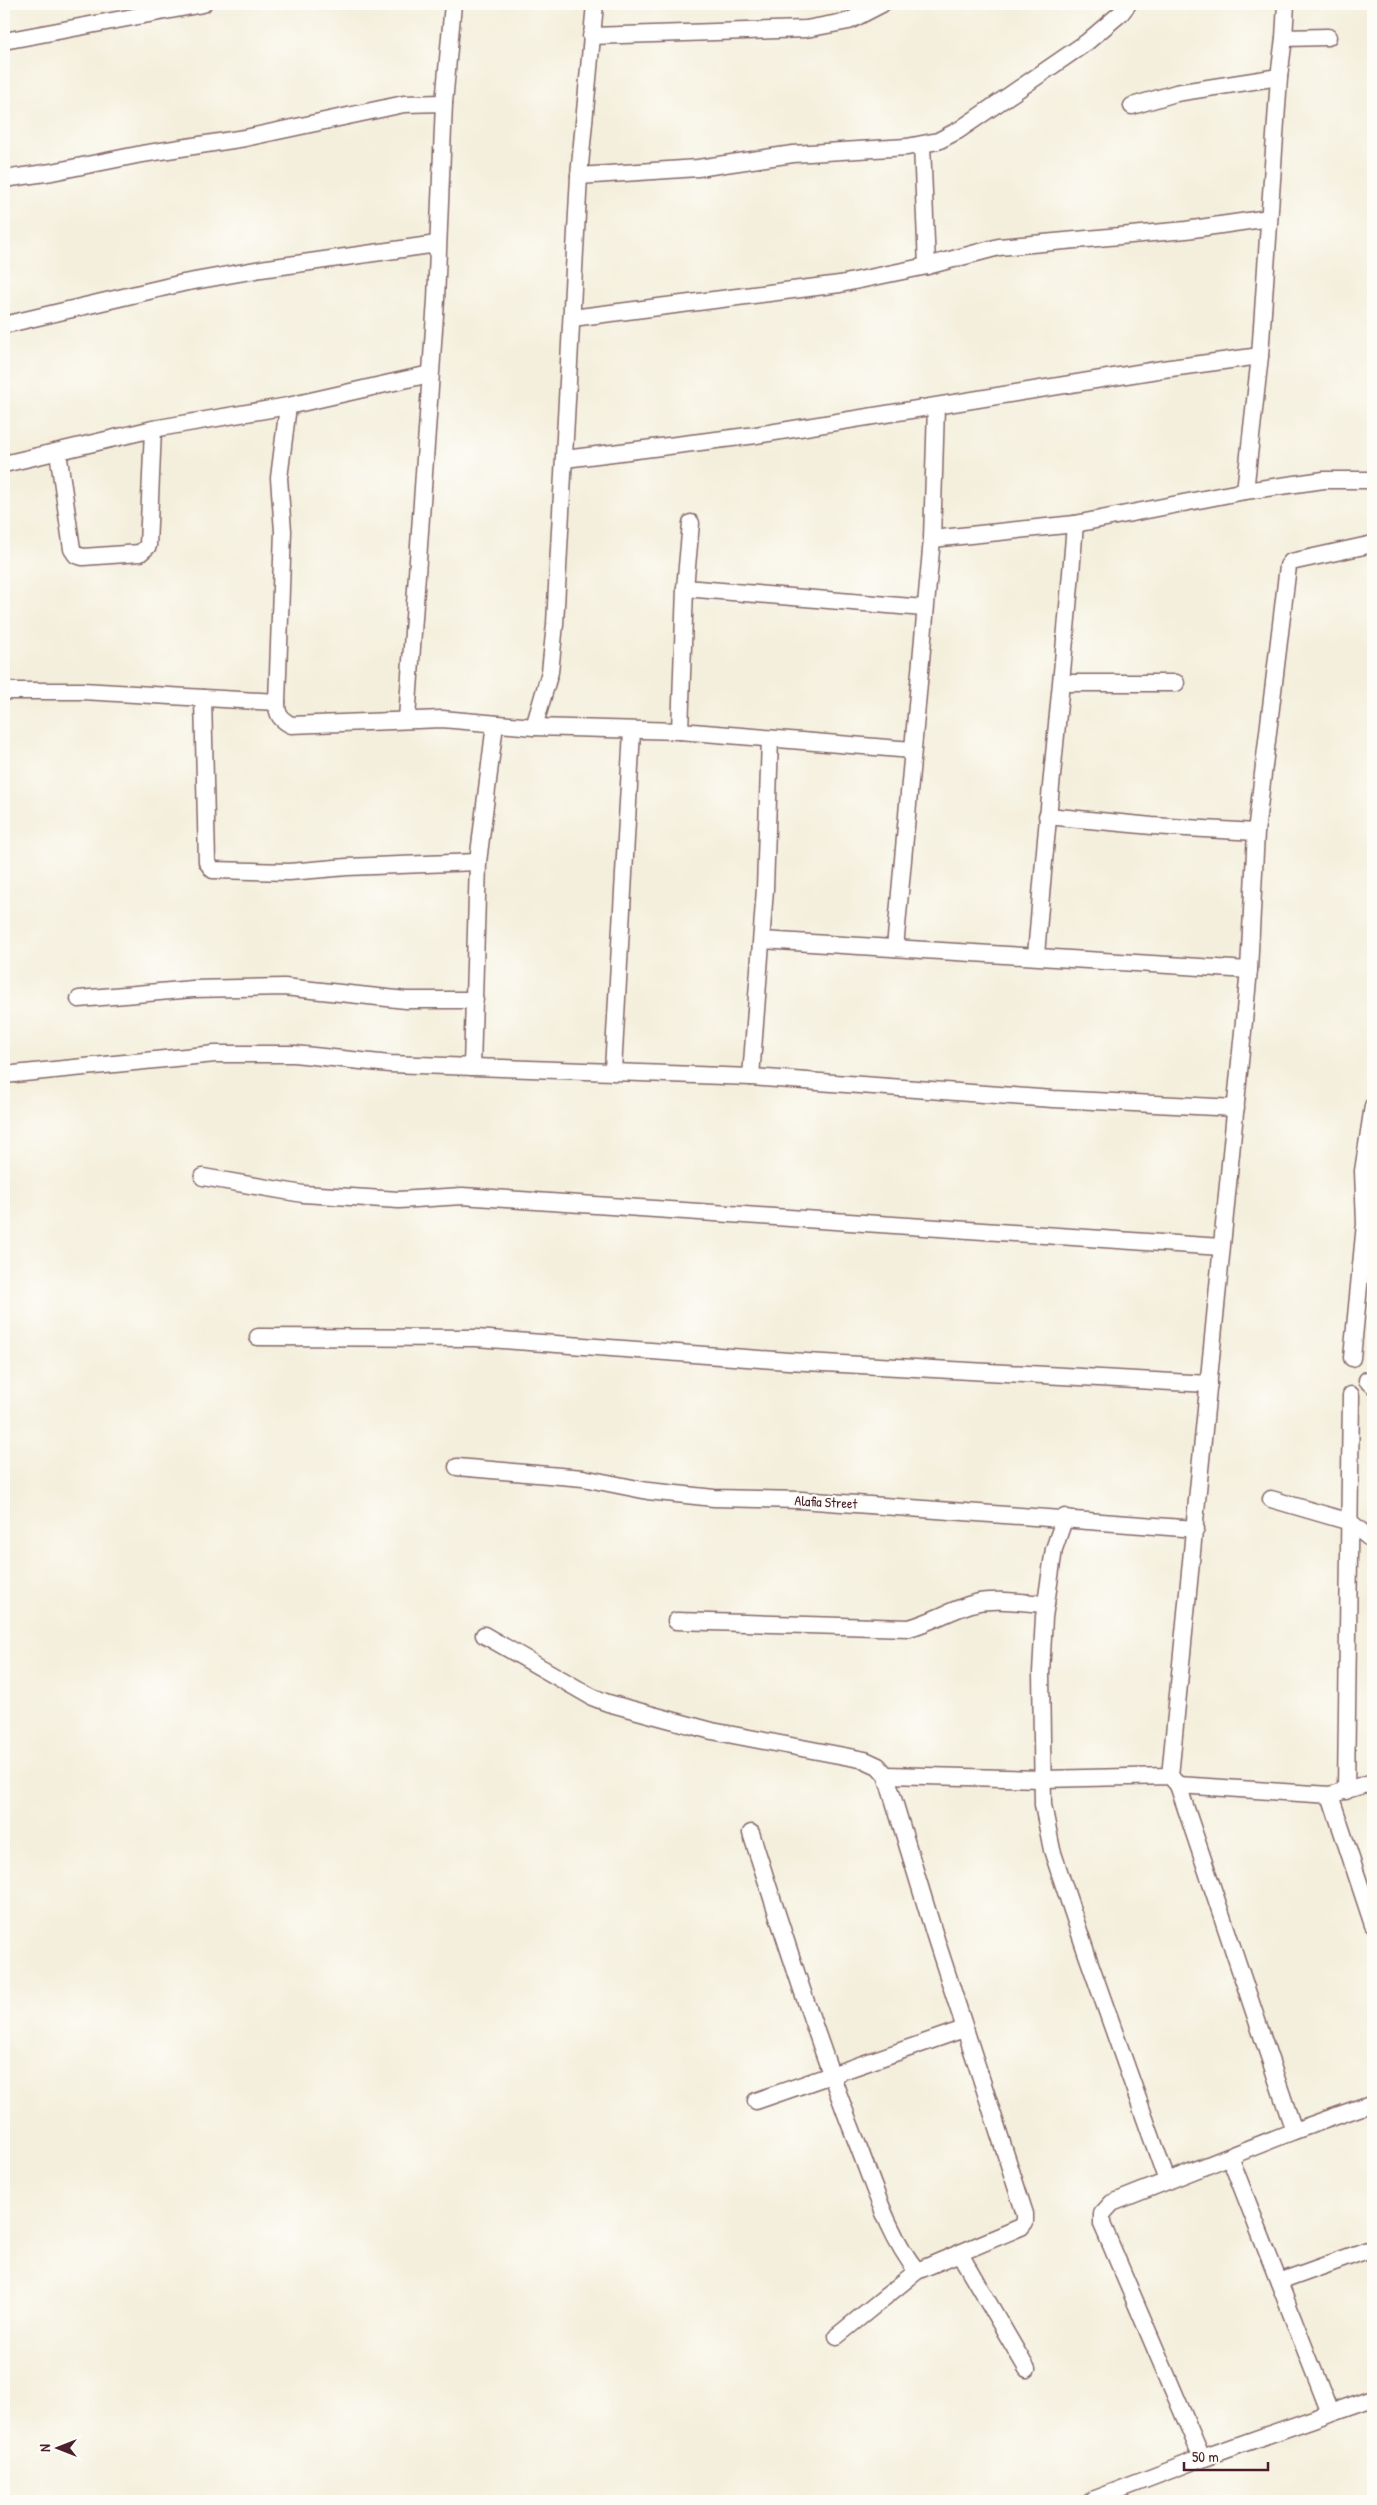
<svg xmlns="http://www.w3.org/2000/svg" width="1377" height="2505" font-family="'Patrick Hand',sans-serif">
  <rect width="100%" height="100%" fill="#fdfcf7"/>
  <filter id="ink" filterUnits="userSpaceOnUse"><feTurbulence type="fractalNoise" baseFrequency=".02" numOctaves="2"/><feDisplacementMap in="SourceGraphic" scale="10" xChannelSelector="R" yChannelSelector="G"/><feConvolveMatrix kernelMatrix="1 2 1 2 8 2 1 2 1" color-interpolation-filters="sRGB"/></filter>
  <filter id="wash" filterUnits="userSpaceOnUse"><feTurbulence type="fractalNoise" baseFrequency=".0096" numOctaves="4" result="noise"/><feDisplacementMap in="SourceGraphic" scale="20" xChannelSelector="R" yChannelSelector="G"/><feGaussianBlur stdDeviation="1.12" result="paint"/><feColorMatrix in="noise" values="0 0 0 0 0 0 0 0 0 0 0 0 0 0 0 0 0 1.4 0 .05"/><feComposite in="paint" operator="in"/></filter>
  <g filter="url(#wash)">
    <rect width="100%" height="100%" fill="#f4efdc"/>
  </g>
  <g filter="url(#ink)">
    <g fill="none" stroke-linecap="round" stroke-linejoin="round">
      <!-- minor casing -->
      <g stroke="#866869" stroke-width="19">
        <g id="minor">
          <path d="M1286,4l-2,34 44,-1"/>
          <path d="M591,36l215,-7 43,-8 33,-17"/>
          <path d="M4,41l199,-37"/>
          <path d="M1132,106l44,-13 103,-16"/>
          <path d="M922,145l5,121"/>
          <path d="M579,176l119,-8 95,-14 114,-7 31,-6 21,-11 128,-88 34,-29 7,-9"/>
          <path d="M4,179l48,-7 90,-18 103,-16 159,-34 40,-1"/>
          <path d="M572,318l268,-34 87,-18 72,-19 187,-17 83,-12"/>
          <path d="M4,325l179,-42 78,-14 176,-25"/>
          <path d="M288,406l-9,72 4,53 -6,171c0,13 3,17 14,23l151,-6 92,8 146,4 232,19"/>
          <path d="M58,452l14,97 4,6 7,2 57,-4 8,-7 5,-117"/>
          <path d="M565,459l191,-24 407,-66 97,-13"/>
          <path d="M4,464l149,-35 135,-23 142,-32"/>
          <path d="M1245,491l15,-135 19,-279 5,-39"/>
          <path d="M932,539l143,-15 170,-33 79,-11h49"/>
          <path d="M685,588l6,-65"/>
          <path d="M1062,683h114"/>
          <path d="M4,691h78l195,11"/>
          <path d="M203,698l4,164 6,8 76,2 58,-5 131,-5"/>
          <path d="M407,719l29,-419 8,-197 9,-99"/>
          <path d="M534,727l16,-55 5,-48 24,-448 16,-172"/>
          <path d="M680,731l5,-143 239,20"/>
          <path d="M1047,816l105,10 104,6"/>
          <path d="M762,940l487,30"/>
          <path d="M895,948l37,-409 4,-132"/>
          <path d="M1036,956c11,-145 28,-288 39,-432"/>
          <path d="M79,999l114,-10 91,-2 122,13h69"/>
          <path d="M472,1067l6,-205 17,-138"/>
          <path d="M613,1070l19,-339"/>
          <path d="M4,1075l211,-21h79l96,10 361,13 302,22 183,9"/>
          <path d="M751,1077l14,-188 5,-150"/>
          <path d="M203,1177l100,17 96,6 63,-4 759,51"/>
          <path d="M258,1337l218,1 312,23 421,23"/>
          <path d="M1352,1358l13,-134 -2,-53 10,-65"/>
          <path d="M1367,1380l6,5"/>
          <path d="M457,1467l126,11 65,13 66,7 87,2 395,29"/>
          <path d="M1271,1499l79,23 23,19"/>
          <path d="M1065,1517l-11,32 -10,68 -3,56 2,132 9,45 34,102 81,229"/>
          <path d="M676,1621l233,7c23,-6 43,-19 66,-25 22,-5 48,0 71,1"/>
          <path d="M484,1635l108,62 16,6 104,28 153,29 13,6 8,9 49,161 90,278v8l-4,5 -104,44c-27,-33 -43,-84 -58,-123 -41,-104 -74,-210 -108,-315"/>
          <path d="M886,1775l157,4 127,-3 8,9 152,10 43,-13"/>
          <path d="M1170,1776l79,-806 7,-138 32,-266 3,-4 82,-18"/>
          <path d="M1178,1785l116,346"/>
          <path d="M1346,1791l5,-396"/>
          <path d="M1330,1795l43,130"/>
          <path d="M756,2101l208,-72"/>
          <path d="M1373,2103l-79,28 -182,72 -10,11v10l100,234 171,-60"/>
          <path d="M1230,2157l100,256"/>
          <path d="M960,2254l67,115"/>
          <path d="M1279,2282l94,-34"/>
          <path d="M837,2336l80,-65"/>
          <path d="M1090,2501l112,-43"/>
        </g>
      </g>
      <!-- minor -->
      <use href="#minor" stroke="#fff" stroke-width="16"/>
    </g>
  </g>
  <g text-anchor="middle" stroke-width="4.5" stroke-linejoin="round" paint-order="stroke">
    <!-- street labels -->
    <g font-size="14" fill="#4a1f2b" stroke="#fdfcf7">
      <text transform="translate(826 1502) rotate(3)" y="5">Alafia Street</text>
    </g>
  </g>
  <!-- margin -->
  <rect width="1377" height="2505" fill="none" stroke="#fdfcf7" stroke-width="20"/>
  <!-- north arrow -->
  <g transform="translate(58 2448) rotate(270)" stroke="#fdfcf7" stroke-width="4" paint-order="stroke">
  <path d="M0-4L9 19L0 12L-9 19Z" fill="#4a1f2b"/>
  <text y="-8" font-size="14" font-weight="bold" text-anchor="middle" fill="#4a1f2b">N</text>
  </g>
  <!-- scale -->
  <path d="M1184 2462v8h84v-8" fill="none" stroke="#4a1f2b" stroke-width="2.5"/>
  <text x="1192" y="2462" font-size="15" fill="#4a1f2b" stroke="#fdfcf7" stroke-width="4" paint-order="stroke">50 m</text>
</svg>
